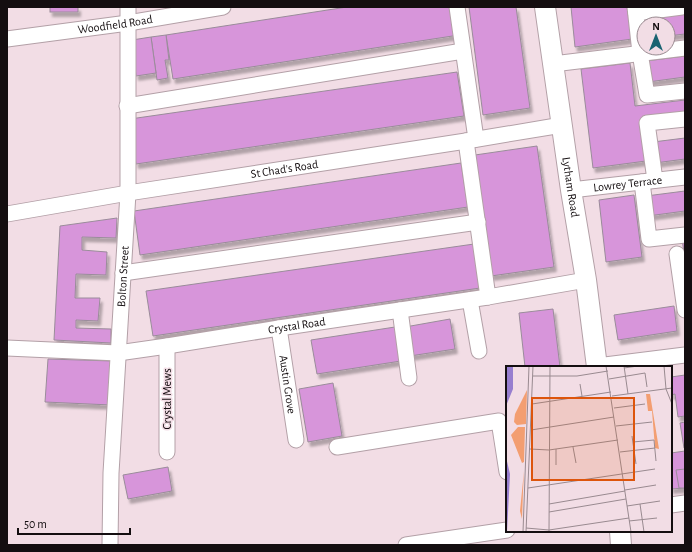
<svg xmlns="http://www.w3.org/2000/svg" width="692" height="552" font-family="'Alegreya Sans',sans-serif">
  <defs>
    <filter id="shadow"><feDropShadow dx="2.5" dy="4.5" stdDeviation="1" flood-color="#0004"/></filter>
  </defs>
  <rect width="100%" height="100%" fill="#f2dde5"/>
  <!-- building -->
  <g fill="#d795da" stroke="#9a8c9a" filter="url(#shadow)">
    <rect x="50" y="7" width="28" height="5"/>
    <path d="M347,7h108l4,28 -286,44 -7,-44z"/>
    <path d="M469,7h47l14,101 -47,7z"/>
    <path d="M571,7h56l5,32 -57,8z"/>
    <path d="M685,13v21l-17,2v-12h-24l-4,-6z"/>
    <path d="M166,35l3,25h-4l3,18 -11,2 -6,-43z"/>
    <path d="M151,37l5,36 -20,3 -4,-36z"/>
    <path d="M685,56v21l-37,5 -2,-21z"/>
    <path d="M630,63l5,43 50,-6v15l-44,5 5,41 -53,7 -12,-99z"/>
    <path d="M457,72l7,44 -328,48 -6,-45z"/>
    <path d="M685,138v21l-30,4 -2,-21z"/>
    <path d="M537,146l17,121 -63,9 -16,-121z"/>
    <path d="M461,163l7,44 -328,48 -6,-44z"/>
    <path d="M685,191v20l-37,5 -2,-20z"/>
    <path d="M634,195l8,62 -36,5 -7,-62z"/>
    <path d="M117,218l-1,20 -34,-1v13l25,2 -1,23 -30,-1 -1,24h25l-2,23 -22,-1v8l35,1v14l-57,-3 6,-114z"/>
    <path d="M682,238h3v23z"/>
    <path d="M474,244l6,44 -327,48 -7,-45z"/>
    <path d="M674,306l3,25 -59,9 -4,-25z"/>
    <path d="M553,309l7,58h-35l-6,-54z"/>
    <path d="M450,319l5,30 -45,7 -5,-29z"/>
    <path d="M395,327l6,34 -84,13 -6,-34z"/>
    <path d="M48,359l65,2 -2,44 -66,-3z"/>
    <path d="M685,375v41l-7,1 -3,-23 -4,1v-18z"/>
    <path d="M333,383l9,53 -34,6 -9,-53z"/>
    <path d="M685,422v26h-1l-4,-25z"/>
    <path d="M685,451v37l-14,1v-36z"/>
    <path d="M168,467l4,24 -44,8 -5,-24z"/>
    <path d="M685,469v19h-6l-3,-18z"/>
  </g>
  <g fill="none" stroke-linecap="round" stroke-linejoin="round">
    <!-- minor casing -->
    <g stroke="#b3a0a7" stroke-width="17">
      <g id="minor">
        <path d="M457,7l19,132"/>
        <path d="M635,7l5,46 7,42 38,-4"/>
        <path d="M636,13l46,-6"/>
        <path id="s1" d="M7,39l121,-16 95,-16"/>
        <path d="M553,64l132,-16"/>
        <path d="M127,106l336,-55"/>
        <path d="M466,141l22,156"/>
        <path d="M655,180l-8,-57 38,-4"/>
        <path d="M642,182l7,57 36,-4"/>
        <path id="s2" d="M571,190l114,-13"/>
        <path id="s3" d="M7,214l121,-21 338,-52 96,-16"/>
        <path d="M677,254l8,56"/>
        <path d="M123,273l355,-51"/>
        <path d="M470,300l9,51"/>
        <path d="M400,310l9,68"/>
        <path id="s4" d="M279,328l17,112"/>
        <path id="s5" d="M7,348l111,5 49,-7 112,-18 209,-31 98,-17"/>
        <path d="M597,366l88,-11"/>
        <path d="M337,447l162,-26 8,51"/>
        <path d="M167,452v-106"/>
        <path d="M671,505l14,-2"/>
        <path id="s6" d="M110,545l1,-72 17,-280v-186"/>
        <path d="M406,545l101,-15"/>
      </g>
    </g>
    <!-- major casing -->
    <g stroke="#b3a0a7" stroke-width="22">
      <g id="major">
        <path id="s7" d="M545,7l26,183 15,90 11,87"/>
        <path d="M620,531l1,14"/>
      </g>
    </g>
    <!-- minor -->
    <use href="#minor" stroke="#fff" stroke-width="15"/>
    <!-- major -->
    <use href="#major" stroke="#fff" stroke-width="20"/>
  </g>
  <g text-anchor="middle" stroke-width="3" stroke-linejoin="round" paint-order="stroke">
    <!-- street labels -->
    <g font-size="12" fill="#140e10" stroke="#f2dde5">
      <text dy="4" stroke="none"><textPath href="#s1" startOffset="109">Woodfield Road</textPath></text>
      <text dy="4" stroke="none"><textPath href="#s3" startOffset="281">St Chad's Road</textPath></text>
      <text dy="4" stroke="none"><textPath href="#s2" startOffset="57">Lowrey Terrace</textPath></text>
      <text dy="4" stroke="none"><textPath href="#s7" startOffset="182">Lytham Road</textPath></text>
      <text dy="4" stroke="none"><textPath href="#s6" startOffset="269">Bolton Street</textPath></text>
      <text dy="4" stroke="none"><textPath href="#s5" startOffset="292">Crystal Road</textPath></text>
      <text dy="4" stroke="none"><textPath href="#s4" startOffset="57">Austin Grove</textPath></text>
      <text transform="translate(167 399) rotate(-90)" y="4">Crystal Mews</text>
    </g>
  </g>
  <!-- overview -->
  <g transform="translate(506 366)">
    <rect width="166" height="166" fill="#f2dde5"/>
    <path d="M21,24l-1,34 -9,1 -3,-3 1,-8zM140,28h4l9,55 -4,-1 -3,-37h-4zM12,61h7l-1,35 -2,1 -11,-28zM18,105l-1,20 -1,28 -2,-8z" fill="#f39e71"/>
    <path d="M0,0h7v23l-7,17zM0,91l4,17 -3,58h-1z" fill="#977ecf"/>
    <path fill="none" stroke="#998a90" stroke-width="1" d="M100,0l25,166M118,0l4,28M158,0l2,23 6,15M118,2l14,-2M27,10h44l31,-5M103,13l36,-6 2,14M74,18l2,12M106,30l60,-8M26,38l79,-12M108,42l31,-4M110,60l36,-4M25,64l83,-13M126,70l4,28M127,76l21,-2 2,21M67,81l3,16M24,83l19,1 69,-10M114,86l35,-4M50,99v-16M22,122l127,-19M119,124l31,-5M43,138l76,-13M134,138l4,28M121,140l33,-5M43,146l77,-13M123,155l28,-3M20,162l23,2 80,-12M17,166l6,-166M20,166l7,-166M43,166l1,-166"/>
    <path fill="#dd550c" fill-opacity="0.15" stroke="#dd550c" stroke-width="2" d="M26,32h102v82h-102z"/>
    <rect width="166" height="166" fill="none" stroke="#140e10" stroke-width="2"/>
  </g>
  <!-- border -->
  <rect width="692" height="552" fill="none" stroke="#140e10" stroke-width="16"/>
  <!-- north arrow -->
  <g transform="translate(656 36)"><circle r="19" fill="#f2dde5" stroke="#998a90"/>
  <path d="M0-3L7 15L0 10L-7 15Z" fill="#1a6371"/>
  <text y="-6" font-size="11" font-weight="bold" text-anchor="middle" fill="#140e10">N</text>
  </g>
  <!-- scale -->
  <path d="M18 528v6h112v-6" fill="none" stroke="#140e10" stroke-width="2"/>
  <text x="24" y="528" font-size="12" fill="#140e10" stroke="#f2dde5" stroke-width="3" paint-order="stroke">50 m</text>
</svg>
